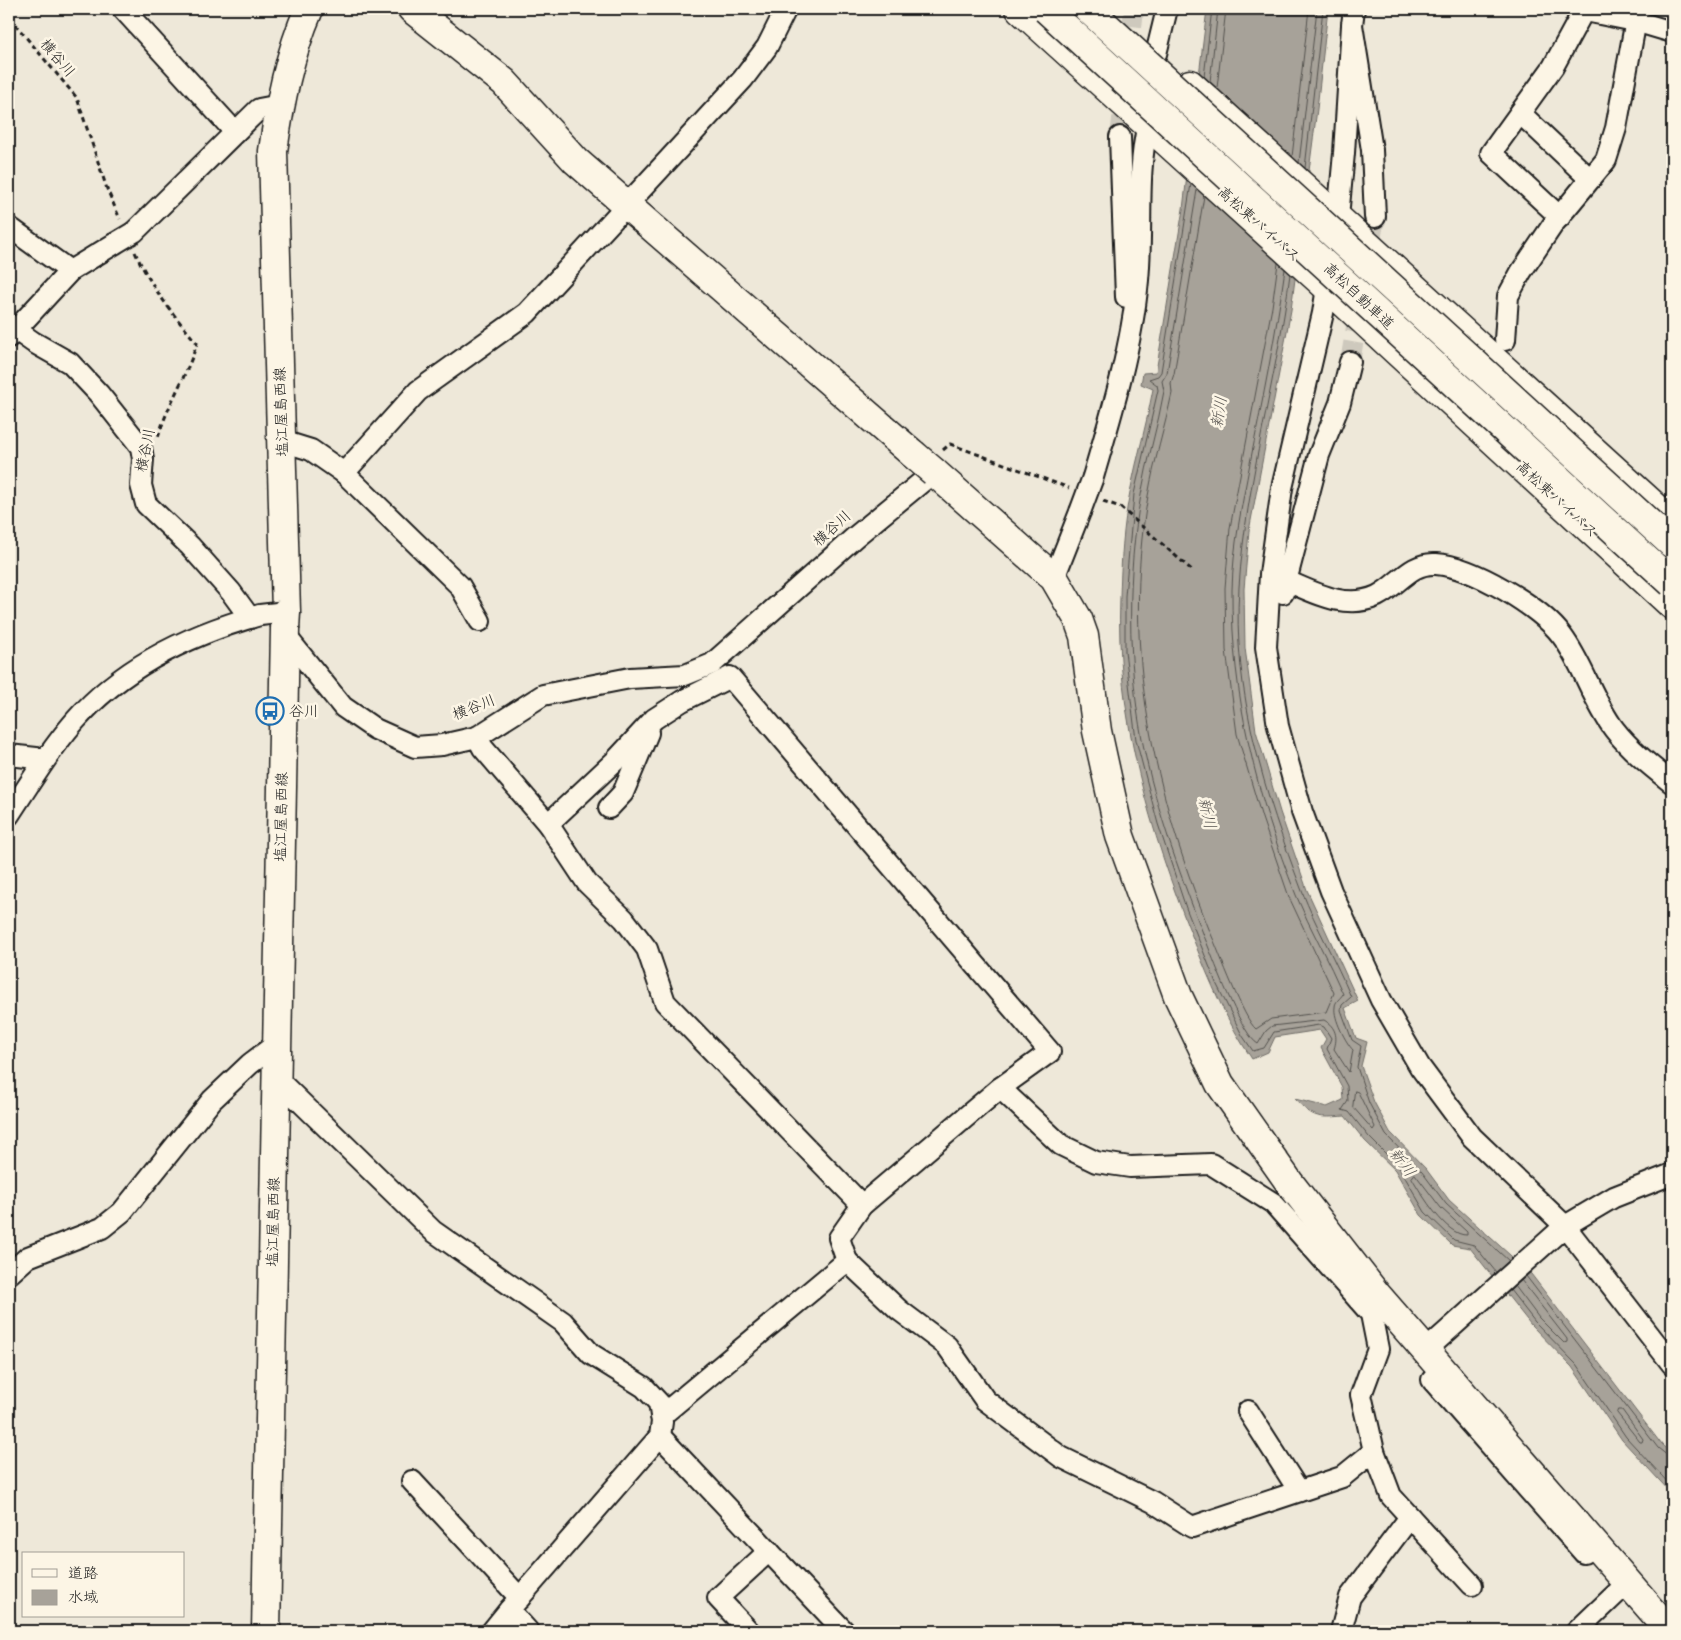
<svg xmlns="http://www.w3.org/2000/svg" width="1681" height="1640" font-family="Mali,'Klee One',sans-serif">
  <rect width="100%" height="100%" fill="#eee8d9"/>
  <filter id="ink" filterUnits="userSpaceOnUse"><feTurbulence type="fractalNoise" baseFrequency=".02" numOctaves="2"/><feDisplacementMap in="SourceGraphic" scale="10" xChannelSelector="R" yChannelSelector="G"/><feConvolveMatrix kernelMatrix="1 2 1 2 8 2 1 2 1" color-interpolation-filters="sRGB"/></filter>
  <g filter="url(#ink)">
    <!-- water -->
    <path fill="#a7a299" stroke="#6f6c67" d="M1207,9h121l-11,100 -26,201 -42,221 -5,58 1,59 11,83 24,81 27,78 51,111 -13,7 11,30 11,4 -6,24 13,36 16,30 36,37 23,31 82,74 131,171 10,9v40l-50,-54 -50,-73 -41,-42 -61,-77 -18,-3 -31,-30 -26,-45 -30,-29 -20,-25c-27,2 -31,3 -50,-17l32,8 16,-7 -1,-13 -21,-39 5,-9 -6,-9 -45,7 -7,15 -16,7c-25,-37 -42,-77 -58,-118 -44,-109 -79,-226 -74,-344 1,-34 3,-72 10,-105 7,-35 17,-69 23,-103l-12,-5 2,-11 13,-1 27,-163z"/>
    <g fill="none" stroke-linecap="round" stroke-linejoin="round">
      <!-- shore -->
      <g stroke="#54524e" stroke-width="1">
        <path d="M1204,77l8,-68"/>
        <path d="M1210,82l8,-73"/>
        <path d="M1217,88l9,-79"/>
        <path d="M1292,157l17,-148"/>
        <path d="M1299,163l18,-154"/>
        <path d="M1305,168l18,-159"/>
        <path d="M1191,184l-30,188 -3,4 -9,3 8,6 1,5 -24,104 -9,102v55l11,89 22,84 28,84 30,75 26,52 11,16 11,-3 10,-16 45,-7 5,2 7,11 -4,11 20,37 1,15 -6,9 7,2 20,25 30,30 26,45 29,28 20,5 22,27"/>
        <path d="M1197,190l-30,183 -5,8 2,10c-6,35 -17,69 -23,104 -14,78 -14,166 1,244 14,72 41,144 68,212 7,18 33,85 48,93l8,-13 6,-5 52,-6c12,7 14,17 10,29l15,23 4,-22c-7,-7 -20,-32 -18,-43 0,-6 5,-8 8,-13 -14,-33 -33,-65 -47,-99 -39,-97 -65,-201 -64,-305 1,-43 10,-85 18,-127 13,-65 26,-129 35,-194"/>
        <path d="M1204,196l-30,178 -3,9 1,10c-7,34 -18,68 -24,103 -27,154 6,296 63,438 8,18 33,86 45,95l15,-10 55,-7 8,-19 -45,-96 -27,-79 -25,-84 -11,-84 -1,-62 5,-60 42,-221 6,-44"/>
        <path d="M1290,274c-13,105 -44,207 -51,313 -7,103 26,208 63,304 14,36 34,70 49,106l-9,8 -1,5 11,30 9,6 -4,21 12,36 17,32 36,37 24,32 63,57"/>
        <path d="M1355,1091l3,1 17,35 -2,3 -20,-23z"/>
        <path d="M1415,1174l26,34 26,24v3c-21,1 -45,-40 -55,-57z"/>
        <path d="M1526,1276l132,172 10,8 4,1"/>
        <path d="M1515,1286l24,32 25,25 3,-1v-3l-46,-59"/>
        <path d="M1510,1290l25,32 41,42 50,73 46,50"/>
        <path d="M1618,1410h4l21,29 -1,3h-2l-23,-29z"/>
      </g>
      <!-- street-tunnel -->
      <g stroke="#cec9bd" stroke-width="20" stroke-dasharray="20 10" stroke-linecap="butt">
        <path d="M1129,56l5,-47"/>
        <path d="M1120,137l5,-44"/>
        <path d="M1350,362l25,-145"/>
      </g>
      <!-- street casing -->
      <g stroke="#1c1c1c" stroke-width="24">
        <g id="street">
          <path d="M123,9l112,123"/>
          <path d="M1354,9l-2,16 20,125 3,67"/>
          <path d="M1575,9l60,12 37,11"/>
          <path d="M1352,25l-8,128 -6,64 -15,96 -41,175 -12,86 -4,73 12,79 24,86 29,79 50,109 39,67 52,70 93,89 107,138"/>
          <path d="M1156,54l11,-45"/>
          <path d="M1520,113l70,66"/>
          <path d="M1120,137l6,160"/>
          <path d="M1560,217l-69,-64 62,-86 31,-57"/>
          <path d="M9,227l61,44"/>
          <path d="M134,232l125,-123 21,-4"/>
          <path d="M9,325l24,17 37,21 29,31 42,53 2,12 -2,26 5,19 44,42 41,46 19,26"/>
          <path d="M9,337l61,-66 44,-27"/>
          <path d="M1505,340l3,-44 13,-24 33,-49 52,-63 10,-32 22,-119"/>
          <path d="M282,441l29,9 33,23 116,113 20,35"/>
          <path d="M344,473l74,-82 109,-78 216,-234 24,-32 19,-38"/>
          <path d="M1093,477c19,-64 39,-131 45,-197 5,-52 -2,-105 10,-156"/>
          <path d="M1054,578l26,-66"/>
          <path d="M1287,581c28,12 59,29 90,15 21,-10 33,-34 59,-32 36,2 105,43 126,72 21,28 31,65 52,93 16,21 38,38 58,54"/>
          <path d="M1283,593l36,-138 21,-52 10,-41"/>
          <path d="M285,635l58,72 32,22 40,18 27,-2 35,-8 6,11 65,76 39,59 37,36 23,30 18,53 197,203"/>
          <path d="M477,737l66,-42 87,-17 55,-3 27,-11 143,-127 79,-65"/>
          <path d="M9,755l36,4"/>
          <path d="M609,808l14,-15 25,-60"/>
          <path d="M9,815c21,-32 41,-65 66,-94 48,-55 116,-87 185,-106"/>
          <path d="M548,824l68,-64 38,-41 28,-18 48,-24 320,375 -50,36"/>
          <path d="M276,1078l157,153 130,91 28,32 53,33 15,16 3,19 -2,14 -151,174"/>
          <path d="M847,1261l-8,-23 23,-33 138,-117 61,57 35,17 34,5 81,-3 62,39 98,111 7,35 -17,46 13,56"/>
          <path d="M9,1274l19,-17 74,-29 20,-16 90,-112 38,-36 26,-20"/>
          <path d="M1425,1351l140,-125 49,-29 58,-23"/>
          <path d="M1432,1380l152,173"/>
          <path d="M1248,1411l51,80"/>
          <path d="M661,1416l186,-155 52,49 48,36 38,54 76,57 92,45 39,25 150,-50 32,-26 17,45 81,89"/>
          <path d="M660,1436l184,195"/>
          <path d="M412,1481l108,117"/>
          <path d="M492,1631l17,-21 19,21"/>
          <path d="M749,1631l-31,-33 51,-47"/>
          <path d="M1341,1631l9,-34 60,-80"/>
          <path d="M1577,1631l41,-39"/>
        </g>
      </g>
      <!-- secondary casing -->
      <g stroke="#1c1c1c" stroke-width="31">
        <g id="secondary">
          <path d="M412,9l92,73 72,79 337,293"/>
          <path d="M934,472l120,106 24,41 6,17 13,95 23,105 58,160 42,88 69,98 88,113 293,336"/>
        </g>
      </g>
      <!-- primary casing -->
      <g stroke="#1c1c1c" stroke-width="31">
        <g id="primary">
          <path d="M286,612l-13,-461c7,-49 16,-96 36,-142"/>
          <path d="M266,1631l19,-1002"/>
        </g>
      </g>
      <!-- highway casing -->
      <g stroke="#1c1c1c" stroke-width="31">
        <g id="highway">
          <path d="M1020,9l306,277 346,319"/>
          <path d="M1190,84l482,438"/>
        </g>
      </g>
      <!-- path -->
      <g stroke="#1c1c1c" stroke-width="3" stroke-dasharray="5 4" stroke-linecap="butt">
        <path d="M9,17l68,81 30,91 13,30"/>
        <path d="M135,252c15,33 38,63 62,91 -10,33 -30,62 -39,95"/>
        <path d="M943,450l7,-6 119,44"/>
        <path d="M1103,501l17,6 74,65"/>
      </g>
      <!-- street -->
      <use href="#street" stroke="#fcf5e5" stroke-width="20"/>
      <!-- secondary -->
      <use href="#secondary" stroke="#fcf5e5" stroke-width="28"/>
      <!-- primary -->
      <use href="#primary" stroke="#fcf5e5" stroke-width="28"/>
      <!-- highway -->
      <use href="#highway" stroke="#fcf5e5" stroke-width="28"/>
      <!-- street-bridge casing -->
      <g stroke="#1c1c1c" stroke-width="24" stroke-linecap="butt">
        <g id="street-bridge">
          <path d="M114,244l20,-12"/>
          <path d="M1080,512l13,-35"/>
          <path d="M260,615l26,-3"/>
        </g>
      </g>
      <!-- secondary-bridge casing -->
      <g stroke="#1c1c1c" stroke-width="31" stroke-linecap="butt">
        <path id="secondary-bridge" d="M913,454l21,18"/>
      </g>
      <!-- primary-bridge casing -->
      <g stroke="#1c1c1c" stroke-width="31" stroke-linecap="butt">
        <path id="primary-bridge" d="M285,629l1,-17"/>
      </g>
      <!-- highway-bridge casing -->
      <g stroke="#1c1c1c" stroke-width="31" stroke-linecap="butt">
        <g id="highway-bridge">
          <path d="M1046,9l626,574"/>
          <path d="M1088,9l584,535"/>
        </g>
      </g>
      <!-- street-bridge -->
      <use href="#street-bridge" stroke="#fcf5e5" stroke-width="20"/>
      <!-- secondary-bridge -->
      <use href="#secondary-bridge" stroke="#fcf5e5" stroke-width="28"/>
      <!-- primary-bridge -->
      <use href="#primary-bridge" stroke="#fcf5e5" stroke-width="28"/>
      <!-- highway-bridge -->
      <use href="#highway-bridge" stroke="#fcf5e5" stroke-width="28"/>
    </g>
  </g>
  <!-- icons -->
  <defs>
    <g id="bus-ring" transform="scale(1.4375)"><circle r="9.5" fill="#fcf5e5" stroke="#1f6fb2" stroke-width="1.5"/><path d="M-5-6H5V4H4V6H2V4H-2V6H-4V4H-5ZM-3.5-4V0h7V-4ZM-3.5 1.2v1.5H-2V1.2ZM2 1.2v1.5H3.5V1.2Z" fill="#1f6fb2"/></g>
  </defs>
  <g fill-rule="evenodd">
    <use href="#bus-ring" x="270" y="711"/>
  </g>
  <g text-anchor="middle" stroke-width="5" stroke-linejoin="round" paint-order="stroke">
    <!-- street labels -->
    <g font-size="15" fill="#1c1c1c" stroke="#fcf5e5">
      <text transform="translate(58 58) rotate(50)" y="5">横谷川</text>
      <text transform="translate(1259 224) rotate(42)" y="5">高松東バイパス</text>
      <text transform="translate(1359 296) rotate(43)" y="5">高松自動車道</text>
      <text transform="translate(281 412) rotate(-92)" y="5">塩江屋島西線</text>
      <text transform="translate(145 450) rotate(-78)" y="5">横谷川</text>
      <text transform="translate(1557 499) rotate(43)" y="5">高松東バイパス</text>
      <text transform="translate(832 528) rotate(-42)" y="5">横谷川</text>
      <text transform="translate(474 707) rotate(-21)" y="5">横谷川</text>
      <text transform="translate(281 817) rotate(-89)" y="5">塩江屋島西線</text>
      <text transform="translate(273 1222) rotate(-89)" y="5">塩江屋島西線</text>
    </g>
    <!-- poi labels -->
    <g font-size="15" fill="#1c1c1c" stroke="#fcf5e5" text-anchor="start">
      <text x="289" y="716">谷川</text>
    </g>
    <!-- water labels -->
    <g font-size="16" font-style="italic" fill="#5b5854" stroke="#fcf5e5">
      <text transform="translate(1218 412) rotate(-81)" y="6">新川</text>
      <text transform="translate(1208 813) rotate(78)" y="6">新川</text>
      <text transform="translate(1403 1162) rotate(53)" y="6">新川</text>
    </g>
  </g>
  <!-- margin -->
  <rect width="1681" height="1640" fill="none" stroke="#fcf5e5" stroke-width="30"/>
  <rect x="15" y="15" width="1651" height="1610" fill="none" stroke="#1c1c1c" stroke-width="2" filter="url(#ink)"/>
  <!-- legend -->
  <rect x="22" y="1552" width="162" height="65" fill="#fcf5e5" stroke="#a29e95"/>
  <rect x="32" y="1569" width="25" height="8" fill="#fcf5e5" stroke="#a29e95"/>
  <text x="68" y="1578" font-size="15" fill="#1c1c1c">道路</text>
  <rect x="32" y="1590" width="25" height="15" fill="#a7a299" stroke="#a29e95"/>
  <text x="68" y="1602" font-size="15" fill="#1c1c1c">水域</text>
</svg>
